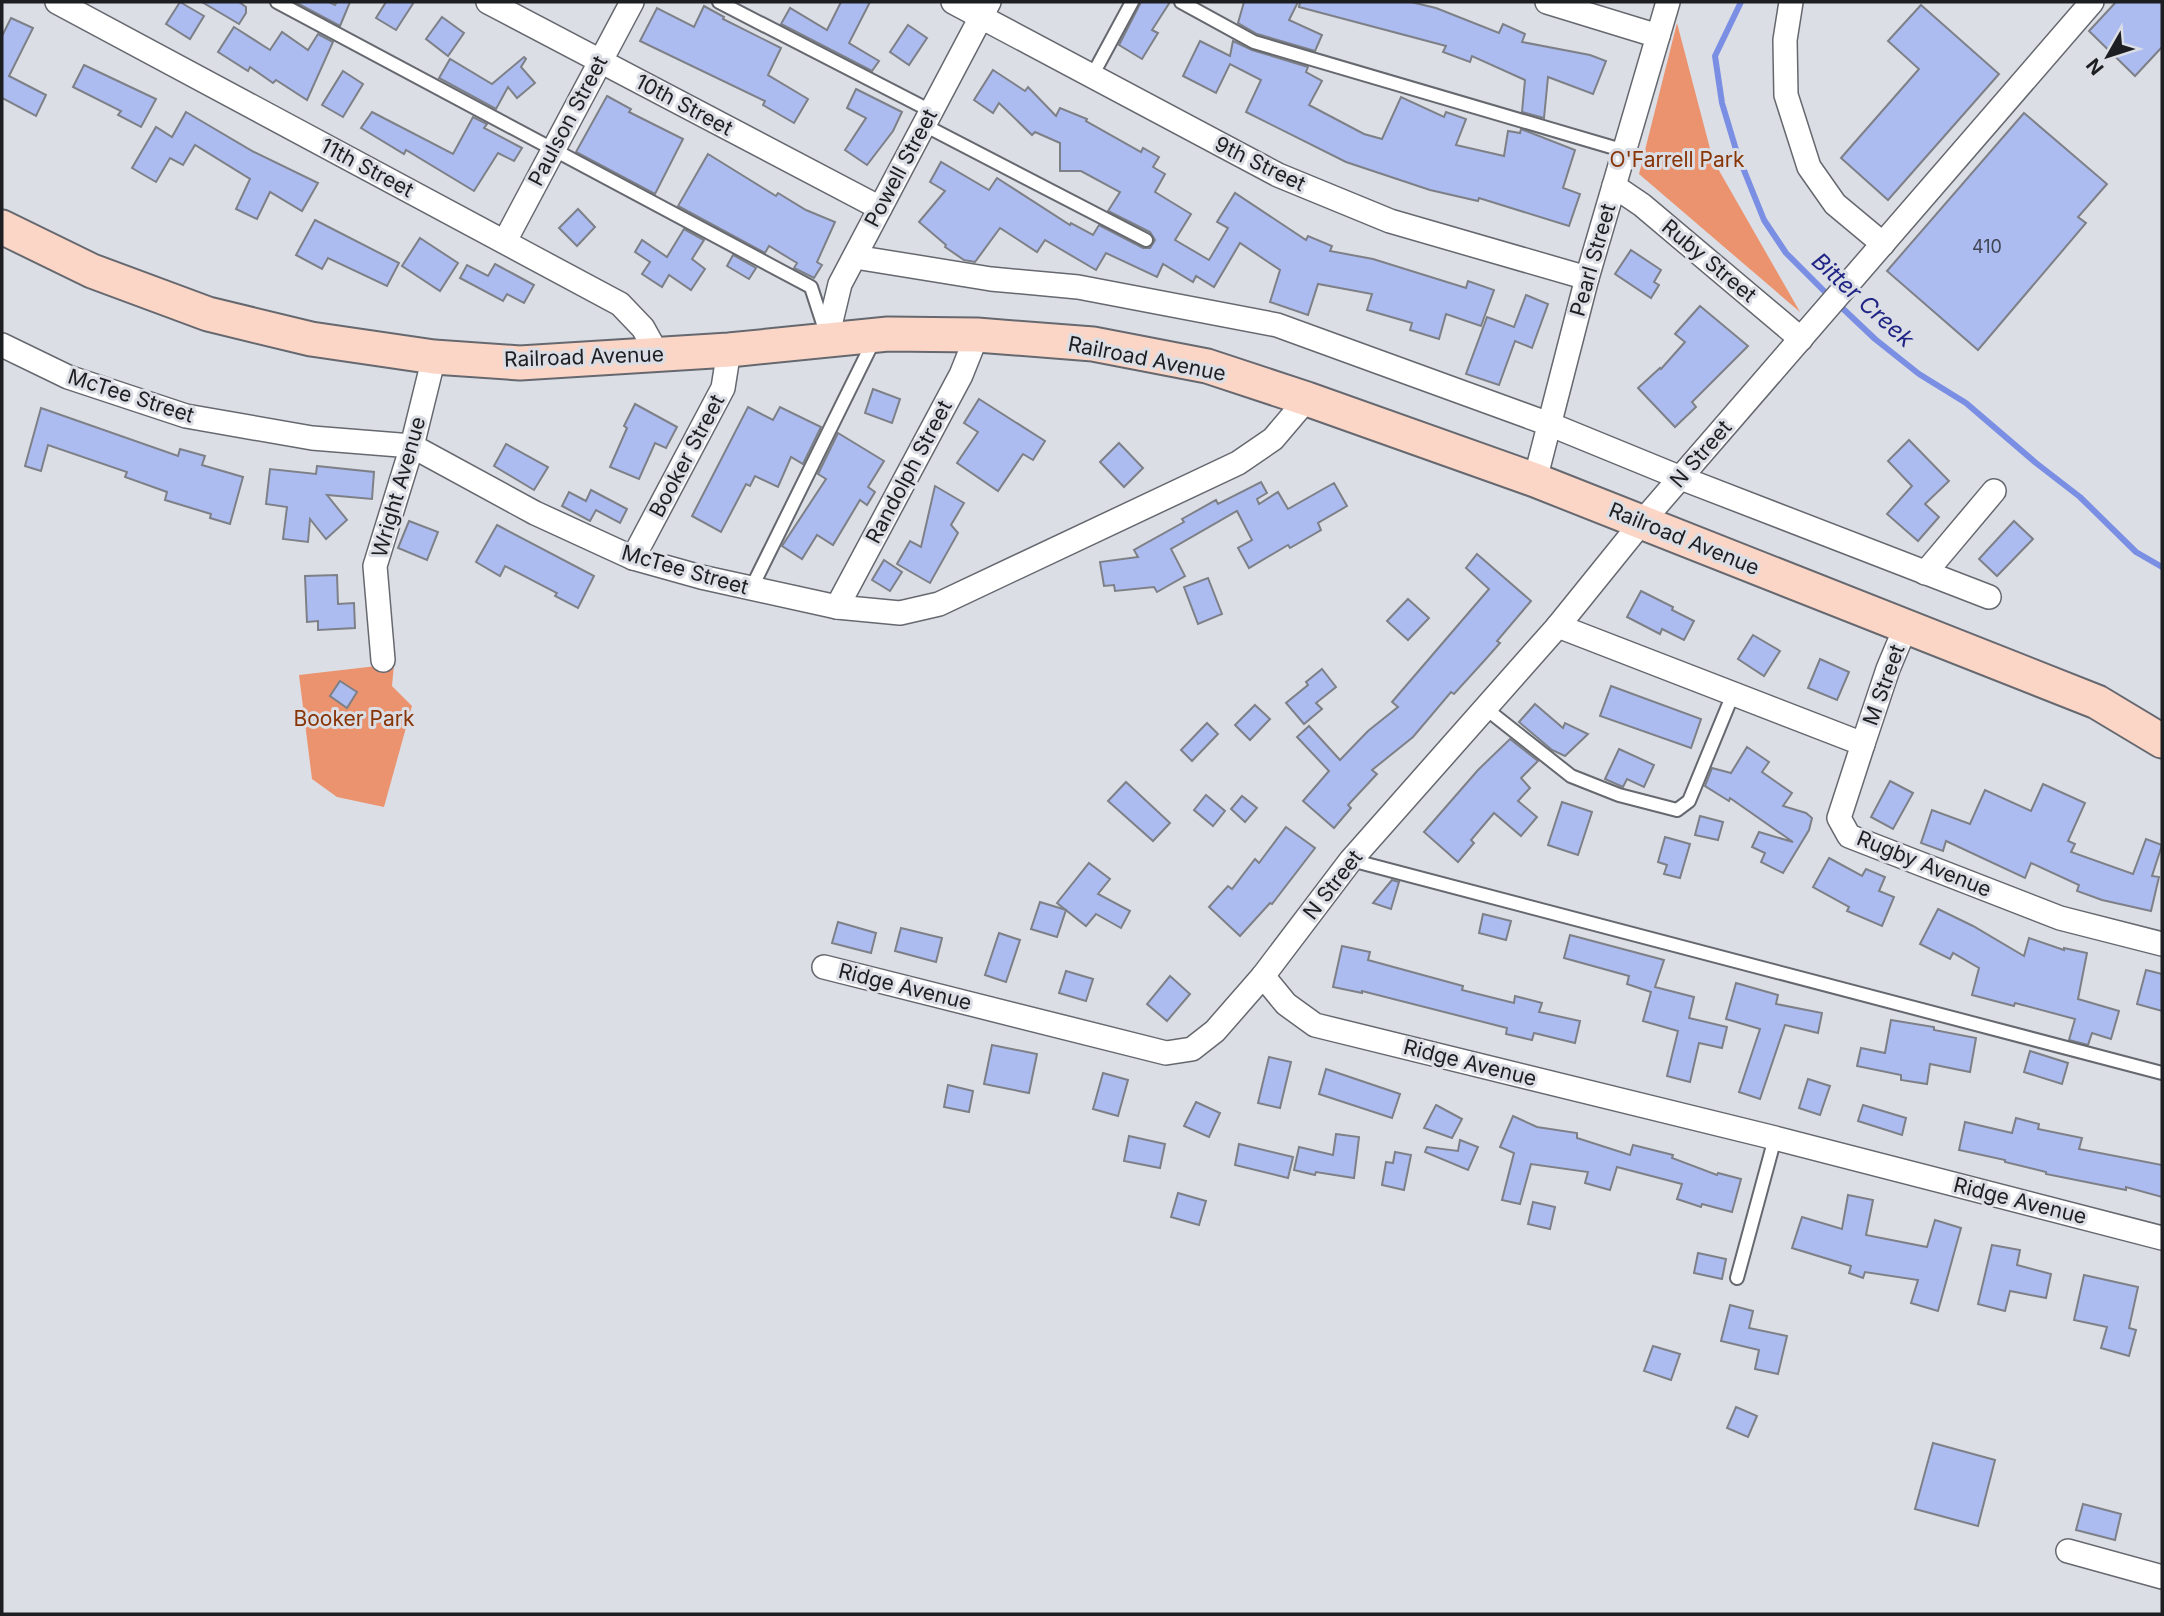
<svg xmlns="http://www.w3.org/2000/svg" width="2164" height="1616" font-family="Inter,sans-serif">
  <rect width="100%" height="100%" fill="#dbdee5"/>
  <!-- green -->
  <g fill="#ea936e">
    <path d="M1677,23l36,137 87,152 -161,-138z"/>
    <path d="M394,664l-2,22 20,20 -28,101 -47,-10 -25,-18 -13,-104z"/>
  </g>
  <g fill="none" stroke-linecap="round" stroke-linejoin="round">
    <!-- stream -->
    <g stroke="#7a8fe3" stroke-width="6">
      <path d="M1741,2l-26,54 7,47 15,50 27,67 22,33 44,44"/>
      <path d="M1838,304l37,35 44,35 47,29 70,60 44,34 56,55 26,15"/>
    </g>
  </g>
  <!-- building -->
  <g fill="#adbcf0" stroke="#7e8087" stroke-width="2">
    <path d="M180,2l24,14 -14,23 -24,-15z"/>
    <path d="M202,2h37l7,5v6l-7,11z"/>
    <path d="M295,2h34l6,3 2,-3h13l-10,24z"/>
    <path d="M386,2h28l-18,28 -20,-12z"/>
    <path d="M841,2h29l-21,41 30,18 -7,10 -91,-47 9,-16 37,22z"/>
    <path d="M1141,2h29l-18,28 6,3 -16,26 -23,-14z"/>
    <path d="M1244,2h54l-9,18 33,15 -7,16 -58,-17 -19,-11z"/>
    <path d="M1300,2h111l25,6 63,25 4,-9 22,10 -3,8 68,13 16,6 -13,33 -45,-17 -4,41 -22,-6 3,-32 -53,-24 -2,6 -27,-10 3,-6 -147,-39z"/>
    <path d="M2116,2h46v45l-27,29 -46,-45z"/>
    <path d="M1921,5l78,69 -111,126 -47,-42 78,-89 -31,-28z"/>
    <path d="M704,6l20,11 -1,2 58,29 -13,27 40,24 -14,24 -31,-18 2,-4 -125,-60 17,-33 37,19z"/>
    <path d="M442,17l22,16 -16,23 -22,-17z"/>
    <path d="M11,18l22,10 -24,48 37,19 -10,21 -34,-18v-62z"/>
    <path d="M908,25l19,13 -18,27 -19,-13z"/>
    <path d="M234,27l36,23 12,-18 26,18 10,-16 15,8 -26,58 -31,-20 -3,3 -23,-16 -2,4 -30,-19z"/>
    <path d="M1200,41l30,15 3,-15 19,9 56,17 -2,5 16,9 -13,24 55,29 18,5 19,-42 43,20 2,-5 20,7 -10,26 48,11 4,-25 12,2 1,-4 54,21 -12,38 17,6 -11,32 -90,-28 -1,3 -48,-11 -84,-28 -100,-50 15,-32 -31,-16 -14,29 -33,-17z"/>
    <path d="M524,57l2,2 -5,8 14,16 -18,15 -9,-11 -12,22 -57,-31 11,-19 42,25z"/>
    <path d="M84,65l72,34 -15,28 -23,-12 3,-4 -48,-24z"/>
    <path d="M993,70l32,21 3,-4 28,29 4,-8 27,11 -1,2 55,31 2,-4 16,9 -6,10 12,7 -10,18 36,22 -16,26 34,20 19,-32 -11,-6 18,-29 71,47 2,-4 24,10 -2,5 43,8 93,29 2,-7 26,9 -13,36 -35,-12 -7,25 -29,-9 2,-7 -45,-13 5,-16 -54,-10 -10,31 -38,-13 10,-32 -40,-27 -26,44 -18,-11 -3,6 -30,-18 -6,13 -51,-24 -10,17 -51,-30 -8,12 -37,-24 -25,34 -11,-2 -19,-13 1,-2 -27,-23 26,-31 -15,-9 11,-20 48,28 8,-12 73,47 1,-2 22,12 6,-10 44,23h7l5,-8 -5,-8 -42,-21 12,-19 -39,-21h-21v-28l-25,-11 -3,3 -33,-32 -6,10 -19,-13z"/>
    <path d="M343,71l20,13 -20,33 -21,-12z"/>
    <path d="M856,89l46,23 -9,19 -26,34 -22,-15 21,-32 -19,-10z"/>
    <path d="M607,96l24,13 -2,3 54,27 -28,55 -79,-42z"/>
    <path d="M186,112l68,40 64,31 -16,28 -32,-19 -13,27 -21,-10 14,-30 -55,-34 -12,20 -13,-7 -14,24 -24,-14 24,-41 16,10z"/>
    <path d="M372,112l81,42 20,-37 14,7 -3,4 38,20 -8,13 -16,-8 -24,38 -68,-41 -2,4 -43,-26z"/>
    <path d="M2024,113l83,71 -29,33 8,6 -108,127 -91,-79z"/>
    <path d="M708,154l68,42 2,-3 28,17 29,12 -18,40 5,3 -8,13 -20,-10 3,-5 -28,-17 -4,7 -87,-47z"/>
    <path d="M578,209l17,18 -18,19 -18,-18z"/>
    <path d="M315,220l84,43 -12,23 -59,-28 -6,11 -26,-14z"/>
    <path d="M684,229l20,11 -12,19 13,10 -14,21 -22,-15 -7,12 -20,-13 8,-12 -15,-10 7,-12 25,17z"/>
    <path d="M420,238l38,25 -18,28 -38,-25z"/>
    <path d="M1631,250l30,20 -7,12 5,3 -8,13 -36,-24z"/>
    <path d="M733,255l23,13 -7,11 -22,-13z"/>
    <path d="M495,264l39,21 -10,18 -17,-9 -4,7 -43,-23 7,-13 21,11z"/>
    <path d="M1526,295l22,9 -16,44 -17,-7 -16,44 -33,-11 21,-57 27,10z"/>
    <path d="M1700,306l48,40 -56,56 4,5 -21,20 -37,-39 22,-20 1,1 24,-27 -10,-8z"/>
    <path d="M873,389l27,10 -8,24 -27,-10z"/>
    <path d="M979,399l66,42 -12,19 -10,-6 -25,37 -41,-28 21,-31 -14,-9z"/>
    <path d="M635,404l42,23 -11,21 -11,-5 -16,36 -29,-12 17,-39 -3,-2z"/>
    <path d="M748,407l25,13 7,-13 41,20 -18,37 -12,-7 -13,30 -23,-11 -5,10 -4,-2 -25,48 -29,-16z"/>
    <path d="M41,408l137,48 2,-7 25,7 -3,9 41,12 -13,47 -20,-6 1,-4 -46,-14 2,-8 -42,-15 2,-5 -79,-27 -7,26 -16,-5z"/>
    <path d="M838,433l46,28 -16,26 7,5 -8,13 -7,-5 -27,45 -16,-10 -15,24 -20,-13 44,-67 -8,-5z"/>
    <path d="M1909,440l40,41 -24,23 14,13 -21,24 -31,-27 25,-28 -24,-25z"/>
    <path d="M1119,443l24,25 -19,19 -24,-25z"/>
    <path d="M506,444l42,23 -14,23 -40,-24z"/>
    <path d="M317,466l57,6 -2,27 -45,-4 20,25 -21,19 -16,-20 -2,23 -25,-3 4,-32 -21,-3 4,-35 46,5z"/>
    <path d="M1261,482l6,11 -10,6 2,5 19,-12 10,17 46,-26 13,23 -29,17 3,7 -31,18 -2,-3 -39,23 -11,-20 14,-8 -15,-29 -66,38 14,27 -28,16 -3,-5 -39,4 -1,-6 -10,1 -4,-24 38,-5 -4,-7 50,-28 -2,-3 34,-19 2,4z"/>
    <path d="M935,486l29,17 -13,22 7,8 -28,50 -33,-19 13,-23 11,6z"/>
    <path d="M591,490l36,19 -7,14 -24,-13 -6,11 -28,-15 7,-14 17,9z"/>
    <path d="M409,521l29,11 -11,28 -29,-12z"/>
    <path d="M2014,521l19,18 -36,37 -18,-17z"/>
    <path d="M497,525l97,51 -16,32 -23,-12 2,-3 -52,-27 -5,10 -24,-14z"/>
    <path d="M1477,554l54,47 -34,40 3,2 -16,18 -30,33 -3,-2 -38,45 -41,33 5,4 -29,31 3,3 -17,20 -31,-27 26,-30 -32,-34 12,-11 31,34 28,-29 30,-24 -6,-5 97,-113 -23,-21z"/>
    <path d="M884,560l18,12 -12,19 -18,-11z"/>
    <path d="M337,575l1,29 16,-1 1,25 -37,2v-9l-11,1 -2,-46z"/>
    <path d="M1208,578l14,36 -24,10 -14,-37z"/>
    <path d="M1641,591l32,16 -1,3 22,11 -10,19 -22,-11 -2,5 -33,-17z"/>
    <path d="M1408,599l21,19 -21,22 -21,-19z"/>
    <path d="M1753,635l27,16 -16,25 -26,-17z"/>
    <path d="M1820,659l29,13 -12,28 -29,-12z"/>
    <path d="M1322,669l14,18 -20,16 6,6 -18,15 -18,-21 22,-18 -2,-3z"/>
    <path d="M340,681l17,11 -10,16 -17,-12z"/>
    <path d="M1611,686l90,33 -10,29 -91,-32z"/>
    <path d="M1535,704l28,24 2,-5 23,11 -23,22 -13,-6 -33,-28z"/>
    <path d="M1255,705l15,14 -20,21 -15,-15z"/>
    <path d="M1207,723l11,11 -26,27 -11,-11z"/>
    <path d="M1510,739l28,22 -17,17 9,10 -12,13 19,16 -16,19 -27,-23 -23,27 3,3 -16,19 -34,-30 54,-62z"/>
    <path d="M1747,747l22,15 -7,10 30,21 -9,13 23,7 6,5 -3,12 -26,43 -22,-11 4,-9 -13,-6 7,-15 34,10 -63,-44 -1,3 -24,-15 7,-18 19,5z"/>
    <path d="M1619,749l35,16 -10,22 -17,-8 -4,8 -18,-8z"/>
    <path d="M1890,781l23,12 -20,36 -22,-12z"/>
    <path d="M1126,782l44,41 -17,18 -45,-40z"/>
    <path d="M2043,784l42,19 -17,38 7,3 -4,8 62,22 13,-35 16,6 -10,31 7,1 -8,34 -49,-11 -25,-9 2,-6 -48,-22 -6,15 -79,-37 -3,10 -22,-8 11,-33 38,14 15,-34 46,21z"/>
    <path d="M1206,795l19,16 -12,15 -19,-16z"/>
    <path d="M1242,796l15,12 -12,14 -14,-13z"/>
    <path d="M1562,802l30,10 -14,43 -30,-10z"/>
    <path d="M1700,816l23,6 -5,18 -23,-5z"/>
    <path d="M1286,827l29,21 -43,56 -2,-1 -30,33 -31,-29 19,-21 4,3 23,-30 4,4z"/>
    <path d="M1665,837l25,7 -10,34 -16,-4 3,-9 -9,-3z"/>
    <path d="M1829,858l33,18 4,-7 19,8 -6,14 15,6 -12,29 -35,-15 2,-4 -36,-20z"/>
    <path d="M1089,863l21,16 -12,15 32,17 -9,17 -25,-14 -10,12 -29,-23z"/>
    <path d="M1392,880l7,2 -8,27 -18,-6z"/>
    <path d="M1040,902l26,8 -9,27 -26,-8z"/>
    <path d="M1938,909l35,17 51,30 5,-18 35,12v-2l23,5 -9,46 41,12 -8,28 -19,-6 -4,12 -19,-5 6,-21 -60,-16 -1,3 -42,-11 7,-27 -26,-15 -3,6 -30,-15z"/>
    <path d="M1483,914l28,7 -5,19 -27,-7z"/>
    <path d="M838,922l38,11 -5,20 -39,-10z"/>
    <path d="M901,928l41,10 -6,24 -41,-11z"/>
    <path d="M999,933l21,7 -14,42 -21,-7z"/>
    <path d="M1570,935l94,25 -9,27 39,10 -5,21 38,9 -5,21 -23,-5 -9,39 -23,-6 11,-45 -35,-10 8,-29 -24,-8 2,-8 -65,-18z"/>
    <path d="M1342,946l28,6 -2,8 95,26 -1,4 52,13 1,-7 27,7 -3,9 41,9 -5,22 -41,-10 -2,7 -26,-6 1,-6 -145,-37v2l-29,-6z"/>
    <path d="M2146,970l16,4v37l-25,-7z"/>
    <path d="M1066,971l27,8 -7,22 -27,-8z"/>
    <path d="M1170,976l20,18 -23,27 -20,-17z"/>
    <path d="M1736,983l42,12 -2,9 46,9 -4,20 -33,-8 -25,74 -21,-7 21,-63 -34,-10z"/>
    <path d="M1891,1020l43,7v3l42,8 -6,34 -40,-8 -3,20 -26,-4v-5l-44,-9 4,-18 24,5z"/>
    <path d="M992,1045l45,9 -8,39 -45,-9z"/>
    <path d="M2030,1051l38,12 -6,21 -38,-12z"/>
    <path d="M1269,1057l22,5 -11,46 -22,-5z"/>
    <path d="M1326,1069l74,25 -8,24 -73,-24z"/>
    <path d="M1103,1073l25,7 -10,36 -25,-7z"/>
    <path d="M1808,1079l22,7 -10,29 -21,-7z"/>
    <path d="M948,1085l25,6 -4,21 -25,-5z"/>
    <path d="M1196,1102l24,11 -11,24 -25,-11z"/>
    <path d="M1436,1105l26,14 -10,19 -28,-10z"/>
    <path d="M1863,1105l43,13 -4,17 -44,-14z"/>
    <path d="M1513,1116l24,11 40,6v5l53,17 3,-10 40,10 -1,3 45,17 1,-2 23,6 -9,33 -30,-8 -1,3 -24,-8 5,-15 -65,-17 -7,23 -25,-7 3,-11 -57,-8 -11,40 -18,-4 12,-47 -14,-6z"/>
    <path d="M2016,1118l23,6 -1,5 44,9 -3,11 83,16v32l-36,-10v3l-80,-16v-2l-41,-10v-2l-46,-10 6,-28 47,11z"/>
    <path d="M1336,1134l23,3 -5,41 -38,-6 -1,3 -21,-5 5,-23 34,8z"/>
    <path d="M1129,1136l36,8 -5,24 -36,-7z"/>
    <path d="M1460,1140l18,7 -10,23 -43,-18 2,-5 31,4z"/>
    <path d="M1239,1144l54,13 -5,21 -53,-13z"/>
    <path d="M1395,1152l16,3 -7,35 -22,-5 4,-23 7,1z"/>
    <path d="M1178,1193l28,8 -7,24 -28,-8z"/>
    <path d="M1848,1195l25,5 -7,35 61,12 8,-27 26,8 -23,83 -27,-8 7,-23 -53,-8 -2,6 -14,-5 2,-7 -59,-18 10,-31 40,12z"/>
    <path d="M1533,1202l22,5 -5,22 -22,-5z"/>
    <path d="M1992,1245l28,5 -3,15 34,9 -5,24 -36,-7 -5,20 -27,-7z"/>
    <path d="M1698,1253l28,6 -4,20 -28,-6z"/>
    <path d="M2084,1275l54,12 -9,41 7,2 -7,26 -28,-8 6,-21 -33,-7z"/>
    <path d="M1730,1305l23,6 -4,17 38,8 -9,38 -23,-5 4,-19 -38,-9z"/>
    <path d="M1653,1346l27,8 -9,26 -27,-9z"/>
    <path d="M1736,1407l21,9 -9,21 -21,-9z"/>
    <path d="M1933,1443l62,17 -17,66 -63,-17z"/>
    <path d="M2083,1504l38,10 -6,26 -39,-10z"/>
  </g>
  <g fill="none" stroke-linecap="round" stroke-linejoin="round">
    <!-- lane casing -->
    <g stroke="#66686f" stroke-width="16">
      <g id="lane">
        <path d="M277,2l534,285 14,43"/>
        <path d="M719,2l212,109"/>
        <path d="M1181,2l73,40 371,109"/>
        <path d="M1092,76l40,-74"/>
        <path d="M924,125l222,115"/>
        <path d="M751,589l124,-251"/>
        <path d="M1485,708l86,68 48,19 58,15 12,-9 44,-107"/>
        <path d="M1351,860l811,213"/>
        <path d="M1737,1278l38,-140"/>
      </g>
    </g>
    <!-- street casing -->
    <g stroke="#66686f" stroke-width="26">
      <g id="street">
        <path d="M57,2l563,302 23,24 15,27"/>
        <path d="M488,2l392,206"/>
        <path d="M953,2l325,173 112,46 197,57"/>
        <path d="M1547,2l111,34"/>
        <path d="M1791,2l-6,38 1,55 23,72 26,37 48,40"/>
        <path d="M1614,186l28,19 159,134"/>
        <path d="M505,241l127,-239"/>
        <path d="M855,257l136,22 87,8 199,38 272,99 132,54 308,119"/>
        <path d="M827,338l13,-54 149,-282"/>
        <path d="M2,345l66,32 118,39 126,22 100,8 123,67 98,45 68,19 136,30 63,6 39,-9 299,-141 35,-24 34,-40"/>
        <path d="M1535,480l52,-202 81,-276"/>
        <path d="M633,558l90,-170 6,-38"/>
        <path d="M1925,573l69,-82"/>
        <path d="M837,607l124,-232 16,-40"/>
        <path d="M1558,626l305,118 -24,74 10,18 211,82 102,26"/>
        <path d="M383,660l-8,-94 37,-120 22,-89"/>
        <path d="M1863,744l25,-75 18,-43"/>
        <path d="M824,967l342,86 26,-4 23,-18 48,-55 88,-116 207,-234 84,-104 450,-520"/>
        <path d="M1263,976l23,28 29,21 460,113 387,100"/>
        <path d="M2068,1551l94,26"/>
      </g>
    </g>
    <!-- secondary casing -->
    <g stroke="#66686f" stroke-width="37">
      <path id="secondary" d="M2,227l90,44 116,43 103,25 123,18 86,6 209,-13 159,-16 89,1 116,9 114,22 100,33 228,81 562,222 65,39"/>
    </g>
    <!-- lane -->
    <use href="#lane" stroke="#fff" stroke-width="12"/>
    <!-- street -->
    <use href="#street" stroke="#fff" stroke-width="23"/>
    <!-- secondary -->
    <use href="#secondary" stroke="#fbd6c6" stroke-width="33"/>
  </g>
  <g text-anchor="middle" stroke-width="6" stroke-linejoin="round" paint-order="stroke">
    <!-- number labels -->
    <g font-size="18" fill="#414655">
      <text x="1987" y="253">410</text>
    </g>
    <!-- street labels -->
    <g font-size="21" fill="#1d1e21" stroke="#dbdee5">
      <text transform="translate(684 105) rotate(28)" y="7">10th Street</text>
      <text transform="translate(568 121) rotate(-62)" y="7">Paulson Street</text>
      <text transform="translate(1260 164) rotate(26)" y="7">9th Street</text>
      <text transform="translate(367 168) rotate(28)" y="7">11th Street</text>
      <text transform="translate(901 168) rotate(-62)" y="7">Powell Street</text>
      <text transform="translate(1593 260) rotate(-74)" y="7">Pearl Street</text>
      <text transform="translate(1709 261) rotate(40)" y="7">Ruby Street</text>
      <text transform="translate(584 357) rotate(-2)" y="7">Railroad Avenue</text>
      <text transform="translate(1147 359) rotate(11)" y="7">Railroad Avenue</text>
      <text transform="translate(131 396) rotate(18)" y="7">McTee Street</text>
      <text transform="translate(1701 454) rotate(-49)" y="7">N Street</text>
      <text transform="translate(687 456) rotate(-62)" y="7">Booker Street</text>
      <text transform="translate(909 472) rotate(-62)" y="7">Randolph Street</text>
      <text transform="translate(399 487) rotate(-74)" y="7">Wright Avenue</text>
      <text transform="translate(1684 539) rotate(22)" y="7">Railroad Avenue</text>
      <text transform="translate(685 570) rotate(16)" y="7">McTee Street</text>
      <text transform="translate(1884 685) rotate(-70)" y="7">M Street</text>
      <text transform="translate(1924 864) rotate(22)" y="7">Rugby Avenue</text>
      <text transform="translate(1333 885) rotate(-52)" y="7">N Street</text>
      <text transform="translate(905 987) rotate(14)" y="7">Ridge Avenue</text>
      <text transform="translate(1470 1063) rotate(14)" y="7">Ridge Avenue</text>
      <text transform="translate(2020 1201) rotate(14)" y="7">Ridge Avenue</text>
    </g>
    <!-- park labels -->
    <g font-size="21" fill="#873406" stroke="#dbdee5">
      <text x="1677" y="167">O'Farrell Park</text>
      <text x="354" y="726">Booker Park</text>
    </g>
    <!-- water labels -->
    <g font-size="23" font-style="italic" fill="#202585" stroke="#dbdee5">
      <text transform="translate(1863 300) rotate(42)" y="8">Bitter Creek</text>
    </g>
  </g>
  <!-- border -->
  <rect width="2164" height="1616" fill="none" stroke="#1d1e21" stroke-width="7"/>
  <!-- north arrow -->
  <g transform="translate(2108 56) rotate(231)" stroke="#dbdee5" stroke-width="5" paint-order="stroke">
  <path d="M0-5L12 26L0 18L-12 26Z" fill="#1d1e21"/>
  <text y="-10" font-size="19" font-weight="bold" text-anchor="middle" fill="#1d1e21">N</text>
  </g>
</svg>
